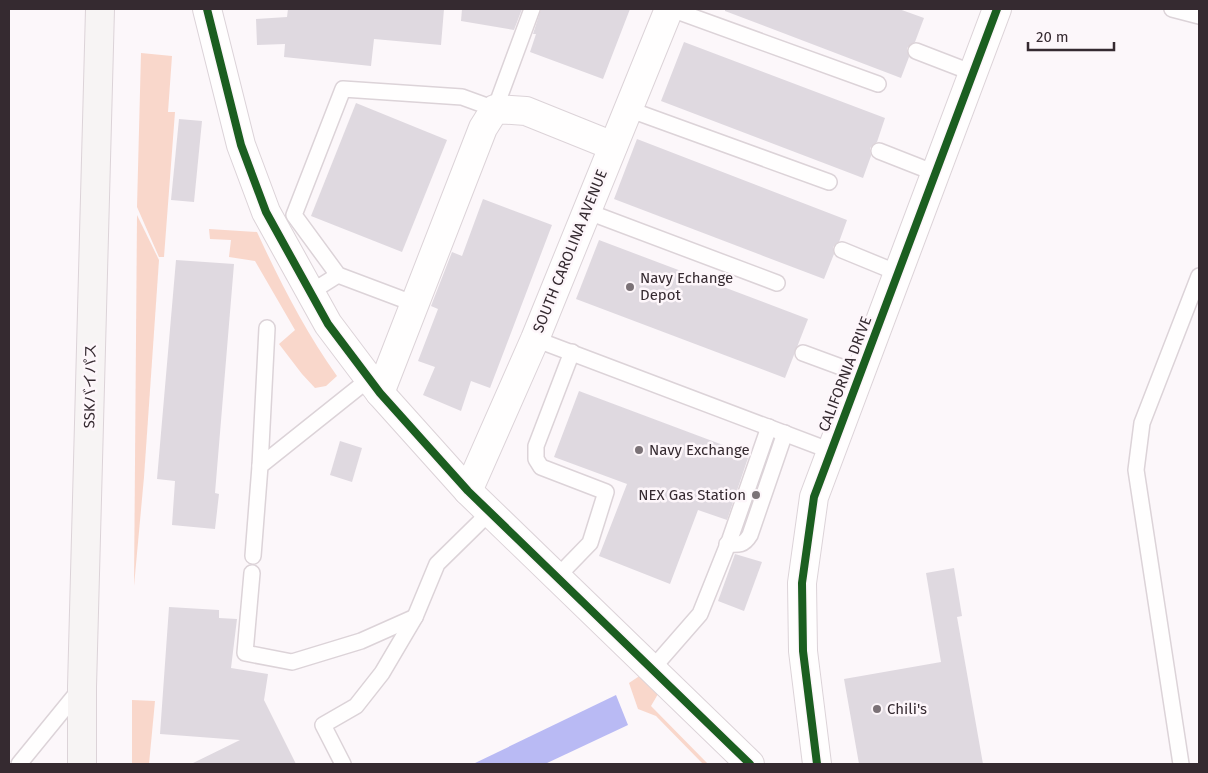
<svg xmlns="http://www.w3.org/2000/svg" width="1208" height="773" font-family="'Fira Sans','Noto Sans JP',sans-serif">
  <rect width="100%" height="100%" fill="#fcf7fa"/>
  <!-- green -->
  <g fill="#f9d7cb">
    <path d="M141,53l31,3 -4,56h7l-11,145h-5l-22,-50z"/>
    <path d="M137,215l22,45 -15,217 -10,109z"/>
    <path d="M209,229l48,3c23,50 48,99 80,144l-11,10 -11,2 -13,-14 -23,-30 16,-14 -40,-69 -26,-4 2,-17 -21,-1z"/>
    <path d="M641,675l17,19 -7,12 57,58h-5l-47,-48 -18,-7 -9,-26z"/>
    <path d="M132,700l23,1 -6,63h-17z"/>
  </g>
  <!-- water -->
  <path fill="#b9baf4" d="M616,695l12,30 -83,39h-72z"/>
  <!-- building -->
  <g fill="#dfd9e0">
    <path d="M288,9h156l-3,36 -67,-6 -3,27 -87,-9 1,-13 -28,1 -1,-26 31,-2z"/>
    <path d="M462,9h60l-8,21 -53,-9z"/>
    <path d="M541,9h89l-27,70 -73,-27 6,-18h-3z"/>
    <path d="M725,9h174l25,9 -9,24 -8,6 2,9 -8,21 -176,-67z"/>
    <path d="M684,42l201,76 -8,24 -7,6 1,8 -8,22 -202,-77z"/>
    <path d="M356,103l91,37 -45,112 -91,-36z"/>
    <path d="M179,119l23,2 -8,81 -23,-2z"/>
    <path d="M637,139l210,81 -8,22 -6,5 1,7 -10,25 -210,-80z"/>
    <path d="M483,199l69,26 -62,163 -19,-7 -10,30 -38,-16 12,-28 -17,-6 20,-52 -7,-3 21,-54 10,4z"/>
    <path d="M599,240l209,79 -23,59 -209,-79z"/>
    <path d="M176,260l58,4 -19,229 4,1 -4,35 -43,-4 3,-44 -18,-2z"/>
    <path d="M579,391l144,54 -2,4 27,9 -21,62 -29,-10 -28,74 -71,-28 28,-72 -73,-27z"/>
    <path d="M340,441l22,7 -10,34 -22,-7z"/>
    <path d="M735,554l27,8 -18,49 -26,-10z"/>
    <path d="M954,568l8,48 -5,1 26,147h-124l-15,-85 97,-17 -15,-89z"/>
    <path d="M169,607l50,3v8l18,1 -6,49 37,6 -4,26 32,64h-105l49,-24 -80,-6z"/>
  </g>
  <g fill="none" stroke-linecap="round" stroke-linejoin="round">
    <!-- lane casing -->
    <g stroke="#dcd3d8" stroke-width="18">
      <g id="lane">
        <path d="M671,9l207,75"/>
        <path d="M1172,9l27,7"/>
        <path d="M916,51l57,22"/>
        <path d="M628,109l201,73"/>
        <path d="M879,151l56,22"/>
        <path d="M586,211l191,72"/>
        <path d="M842,250l56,23"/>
        <path d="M311,292l27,-17"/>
        <path d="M415,304l-77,-29 -44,-60 49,-126 119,8 33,12 37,-100"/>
        <path d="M535,339l296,112"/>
        <path d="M803,353l57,21"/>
        <path d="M260,466l7,-138"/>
        <path d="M727,544c12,1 17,1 23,-9l35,-102"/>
        <path d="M253,556l7,-90 109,-87"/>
        <path d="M252,573l-7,80 47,9 69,-21 54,-24"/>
        <path d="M557,577l33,-34 16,-51 -65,-25 -5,-8v-13l36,-94"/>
        <path d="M652,669l48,-55 30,-75 39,-112"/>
        <path d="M19,764l62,-76"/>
        <path d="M343,764l-20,-39 33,-19 26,-33 33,-56 22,-53 53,-52"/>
        <path d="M1181,764l-45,-294 6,-47 57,-147"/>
      </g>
    </g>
    <!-- street casing -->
    <g stroke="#dcd3d8" stroke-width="30">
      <g id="street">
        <path d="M207,9l34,136 25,67 62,112 52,69 88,98 282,273"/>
        <path d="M380,393l103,-265 12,-19 31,2 87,35"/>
        <path d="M468,491l67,-152 134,-330"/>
        <path d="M817,764l-14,-113 -1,-68 12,-86 183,-488"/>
      </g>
    </g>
    <!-- secondary casing -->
    <g stroke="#dcd3d8" stroke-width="30">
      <path id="secondary" d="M82,764v-77l18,-678"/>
    </g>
    <!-- lane -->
    <use href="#lane" stroke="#fffefe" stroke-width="15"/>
    <!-- street -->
    <use href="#street" stroke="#fffefe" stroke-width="28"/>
    <!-- secondary -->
    <use href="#secondary" stroke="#f7f4f4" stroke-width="28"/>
    <!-- cycleway casing -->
    <g stroke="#fdf6fa" stroke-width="11">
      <g id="cycleway">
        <path d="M207,9l34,136 25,67 62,112 52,69 88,98 282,273"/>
        <path d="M817,764l-14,-113 -1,-68 12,-86 183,-488"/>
      </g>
    </g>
    <!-- cycleway -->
    <use href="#cycleway" stroke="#1b5e20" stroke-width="8"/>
  </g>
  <!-- markers -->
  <g fill="#7b7277" stroke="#fdf6fa" stroke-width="2">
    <circle cx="630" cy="287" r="5"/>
    <circle cx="639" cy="450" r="5"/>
    <circle cx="756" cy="495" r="5"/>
    <circle cx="877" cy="709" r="5"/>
  </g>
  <g text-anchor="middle" stroke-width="5" stroke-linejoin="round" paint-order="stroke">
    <!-- street labels -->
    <g font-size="15" fill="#352a30" stroke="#fdf6fa">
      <text transform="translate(570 251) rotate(-68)" y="5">SOUTH CAROLINA AVENUE</text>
      <text transform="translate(845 374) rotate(-69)" y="5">CALIFORNIA DRIVE</text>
      <text transform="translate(90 386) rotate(-89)" y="5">SSKバイパス</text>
    </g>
    <!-- poi labels -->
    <g font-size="15" fill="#352a30" stroke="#fdf6fa" text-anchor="start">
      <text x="640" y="283">Navy Echange<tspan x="640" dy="17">Depot</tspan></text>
      <text x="649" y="455">Navy Exchange</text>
      <text x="746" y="500" text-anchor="end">NEX Gas Station</text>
      <text x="887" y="714">Chili's</text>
    </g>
  </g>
  <!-- border -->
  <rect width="1208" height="773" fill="none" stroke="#352a30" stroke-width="20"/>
  <!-- scale -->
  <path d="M1028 42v8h86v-8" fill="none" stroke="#352a30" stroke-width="2.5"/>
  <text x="1036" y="42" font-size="15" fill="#352a30" stroke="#fdf6fa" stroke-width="4" paint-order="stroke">20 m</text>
</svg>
